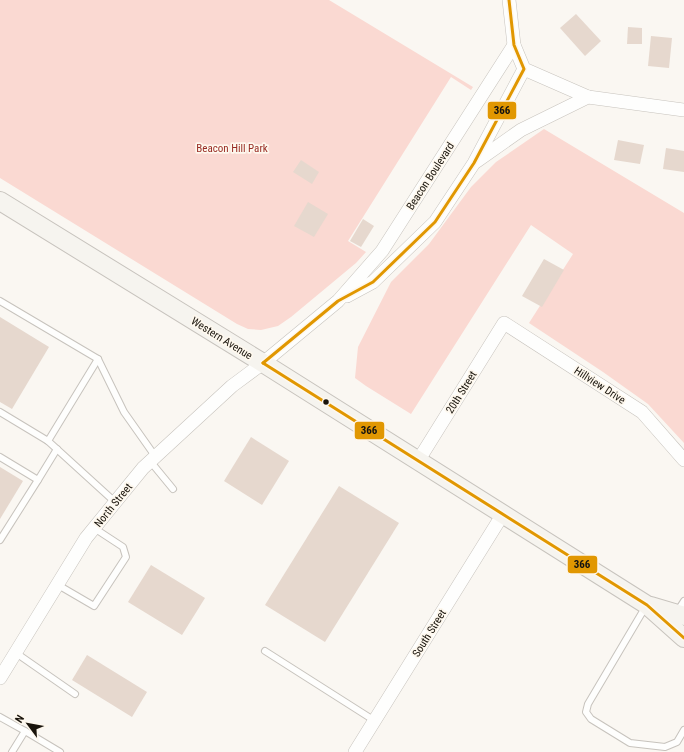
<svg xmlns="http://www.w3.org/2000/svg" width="684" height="752" font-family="'Roboto Condensed',sans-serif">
  <rect width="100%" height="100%" fill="#faf7f2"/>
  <!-- green -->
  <g fill="#fad9d2">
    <path d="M0,0h329l144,87 -2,3 -20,-13 -103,164 18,11 -10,11 -65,54 -13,9 -17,4 -13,-1 -11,-5 -237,-146z"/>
    <path d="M544,129l140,84v230l-36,-39 -45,-32 -74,-49 44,-69 -42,-29 -120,189 -45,-28 -11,-8 3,-31 33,-65 38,-38 42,-57 25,-25z"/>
  </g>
  <!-- building -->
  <g fill="#e6d8ce">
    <path d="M576,14l25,27 -16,15 -25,-28z"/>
    <path d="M628,27l14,1v16h-15z"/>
    <path d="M651,36l21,2 -3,30 -21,-2z"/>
    <path d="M618,140l26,5 -4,19 -26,-4z"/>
    <path d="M666,148l18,3v21l-21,-3z"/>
    <path d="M301,160l18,12 -7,12 -19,-12z"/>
    <path d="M308,202l20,12 -14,23 -20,-11z"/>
    <path d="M363,219l11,7 -13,21 -11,-6z"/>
    <path d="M544,259l20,11 -22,37 -20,-11z"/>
    <path d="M0,317l49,30 -37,62 -12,-7z"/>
    <path d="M251,437l38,24 -27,44 -38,-24z"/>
    <path d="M0,467l23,14 -23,38z"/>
    <path d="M339,486l60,37 -74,119 -60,-37z"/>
    <path d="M151,565l54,33 -23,37 -54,-33z"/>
    <path d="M87,655l60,37 -15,25 -60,-37z"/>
  </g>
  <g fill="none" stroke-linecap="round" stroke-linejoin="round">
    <!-- lane casing -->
    <g stroke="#c7c3bd" stroke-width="8">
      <g id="lane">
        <path d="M0,301l98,58 26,53 31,44"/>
        <path d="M0,412l48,29 67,61"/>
        <path d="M48,441l50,-82"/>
        <path d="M0,457l38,23 -38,60"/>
        <path d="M150,461l23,28"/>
        <path d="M38,480l19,-31"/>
        <path d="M58,585l36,21 32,-49 -3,-10 -29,-19"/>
        <path d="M646,606l-58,98 -2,8 5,7 39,24 35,4 12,-5 7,-12"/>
        <path d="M677,612l7,-11"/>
        <path d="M265,651l110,70"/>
        <path d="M16,653l59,41"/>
        <path d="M0,717l25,14 -13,21"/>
        <path d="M25,731l35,21"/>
      </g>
    </g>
    <!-- street casing -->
    <g stroke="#c7c3bd" stroke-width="14">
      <g id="street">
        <path d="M509,0l5,45 10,24 64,28"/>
        <path d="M477,161l44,-31 67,-33 96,13"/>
        <path d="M347,296l26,-14 62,-60 39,-59 50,-94"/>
        <path d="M418,461l86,-138 138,89 42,48"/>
        <path d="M0,678l86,-140 57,-70 89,-82 31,-23 75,-62 44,-50 132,-206"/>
        <path d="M355,752l148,-238"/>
      </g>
    </g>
    <!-- secondary casing -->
    <g stroke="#c7c3bd" stroke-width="20">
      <g id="secondary">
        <path d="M0,201l263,162 384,242 37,33"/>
        <path d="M651,606l33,10"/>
      </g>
    </g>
    <!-- lane -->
    <use href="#lane" stroke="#fefefd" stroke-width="6"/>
    <!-- street -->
    <use href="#street" stroke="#fefefd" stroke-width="13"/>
    <!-- secondary -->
    <use href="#secondary" stroke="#f6f4ef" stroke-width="18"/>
    <!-- bus-1 casing -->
    <g stroke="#fef8ee" stroke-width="6">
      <g id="bus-1">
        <path d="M263,363l384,242 37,33"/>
        <path d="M263,363l75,-62 35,-19 62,-60 39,-59 50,-94 -10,-24 -5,-45"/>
      </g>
    </g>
    <!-- bus-1 -->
    <use href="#bus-1" stroke="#e19701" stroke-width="3"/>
  </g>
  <!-- markers -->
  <circle fill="#19140c" stroke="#fef8ee" stroke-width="1.5" cx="326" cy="402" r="3.5"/>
  <g text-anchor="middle" stroke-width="3.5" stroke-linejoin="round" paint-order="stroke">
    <!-- park labels -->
    <g font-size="11" fill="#982b23" stroke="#fef8ee">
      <text x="232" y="152">Beacon Hill Park</text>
    </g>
    <!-- street labels -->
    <g font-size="11" fill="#19140c" stroke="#fef8ee">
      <text transform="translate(430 176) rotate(-57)" y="4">Beacon Boulevard</text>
      <text transform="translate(222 338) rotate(32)" y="4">Western Avenue</text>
      <text transform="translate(600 385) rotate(33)" y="4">Hillview Drive</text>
      <text transform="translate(461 392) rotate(-58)" y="4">20th Street</text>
      <text transform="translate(113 505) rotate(-51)" y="4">North Street</text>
      <text transform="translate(429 633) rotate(-58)" y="4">South Street</text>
    </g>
  </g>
  <g stroke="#fef8ee" stroke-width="1.5">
    <rect x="487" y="101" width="30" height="19" rx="4" fill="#e19701"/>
    <rect x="354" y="421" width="31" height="19" rx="4" fill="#e19701"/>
    <rect x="567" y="555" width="31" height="19" rx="4" fill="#e19701"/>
  </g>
  <g font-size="11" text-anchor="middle" font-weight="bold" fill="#111">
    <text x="502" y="114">366</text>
    <text x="369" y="434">366</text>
    <text x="582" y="568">366</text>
  </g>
  <!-- north arrow -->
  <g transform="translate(28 724) rotate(302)" stroke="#fef8ee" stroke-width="3" paint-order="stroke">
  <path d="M0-3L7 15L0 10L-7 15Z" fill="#19140c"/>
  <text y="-6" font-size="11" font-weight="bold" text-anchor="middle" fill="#19140c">N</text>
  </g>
</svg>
